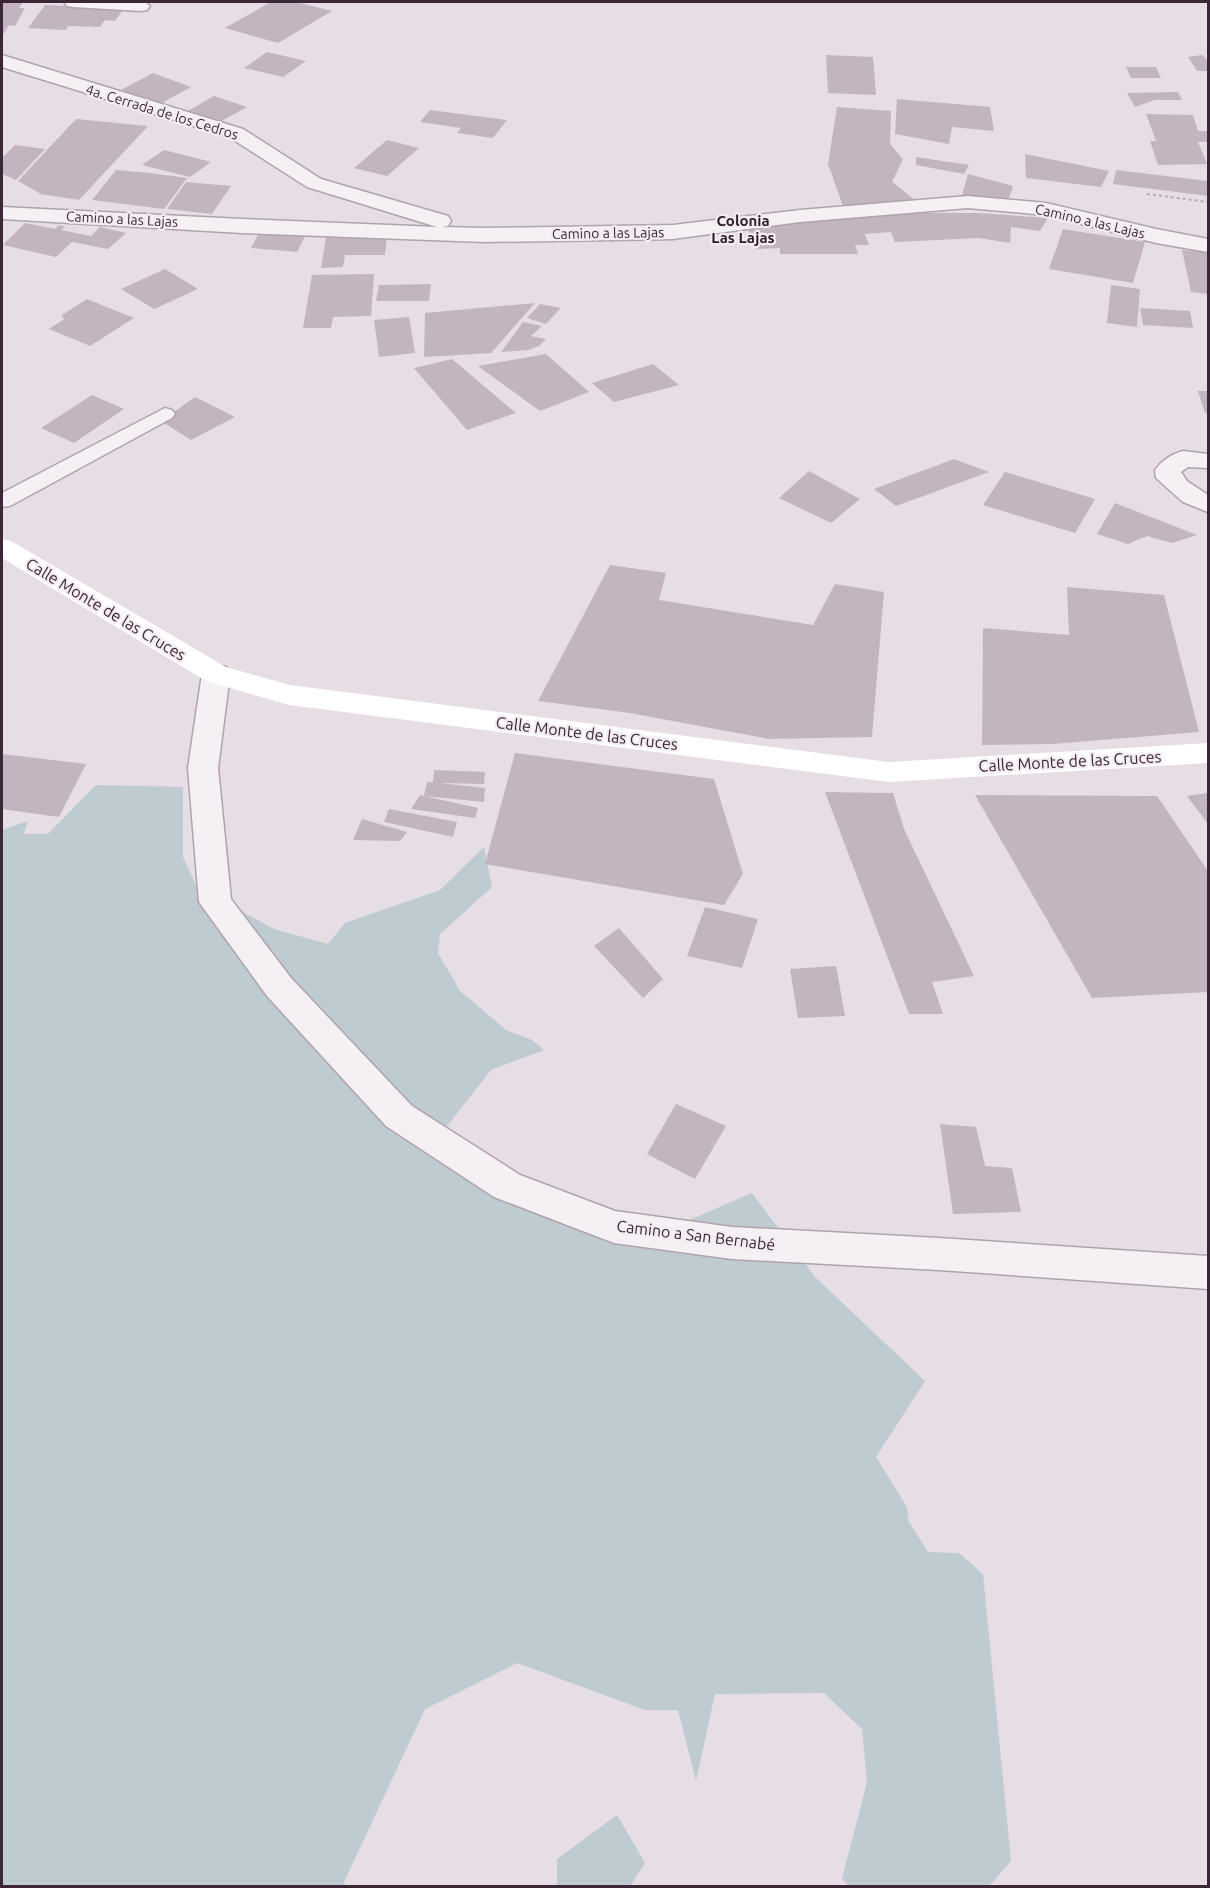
<svg xmlns="http://www.w3.org/2000/svg" width="1210" height="1888" font-family="Ubuntu,sans-serif">
  <rect width="100%" height="100%" fill="#e6dde5"/>
  <!-- green -->
  <g fill="#becbd0">
    <path d="M96,785l87,2v70l14,30 77,42 54,15 17,-21 95,-33 44,-43 8,40 -52,47 -2,19 22,38 46,39 26,10 12,10 -53,20 -58,74 89,53 156,28 74,-32 63,84 110,104 -49,76 31,50 2,15 19,30 31,1 24,21 28,287 -22,25h-140l-7,-7 25,-97 -5,-53 -38,-36 -109,1 -19,87 -18,-71h-33l-128,-47 -92,46 -81,173 1,4h-343v-1056l26,-9 -4,13h24z"/>
    <path d="M617,1815l28,48 -15,23h-73v-27z"/>
  </g>
  <!-- building -->
  <g fill="#c3b5c0">
    <path d="M2,2h21l-4,6h6l-10,18 -6,-1 -7,11z"/>
    <path d="M271,2h25l36,9 -54,32 -53,-15z"/>
    <path d="M45,5l74,3 -2,2 5,1 -7,10 -10,-1 -5,7 -32,-1 -2,4 -38,-2z"/>
    <path d="M267,52l39,9 -23,16 -39,-9z"/>
    <path d="M826,55l47,2 3,38 -48,-2z"/>
    <path d="M1202,55l6,6v10h-11l-9,-14z"/>
    <path d="M1126,67h30l5,11h-30z"/>
    <path d="M153,73l38,14 -31,17 -39,-14z"/>
    <path d="M1178,92l4,8h-27l-20,7 -8,-14z"/>
    <path d="M214,96l33,11 -27,15 -32,-11z"/>
    <path d="M897,99l93,8 4,24 -42,-4 -3,17 -54,-10z"/>
    <path d="M837,107l54,4 -1,33 13,15 -11,23 23,18 -72,6 -15,-42z"/>
    <path d="M430,110l77,10 -14,18 -36,-5 4,-5 -41,-6z"/>
    <path d="M1146,114l47,1 5,16h10v11h-10l9,22 -49,1 -8,-24h6z"/>
    <path d="M76,119l72,7 -69,74 -38,-6 -23,-13z"/>
    <path d="M387,140l32,8 -32,28 -33,-8z"/>
    <path d="M15,145l30,4 -29,31 -14,-6v-16z"/>
    <path d="M164,150l47,12 -21,15 -48,-12z"/>
    <path d="M1025,154l84,17 -8,16 -75,-9z"/>
    <path d="M916,157l53,8 -5,9 -48,-9z"/>
    <path d="M116,170l33,3 38,5 -23,31 -72,-9z"/>
    <path d="M1116,170l92,11v15l-95,-12z"/>
    <path d="M968,174l45,12 -5,15 -47,-2z"/>
    <path d="M186,182l45,4 -19,28 -45,-5z"/>
    <path d="M904,213h74l70,5 -8,13 -29,-4 -1,16 -31,-5 -84,4 -4,-10 -26,2 4,11h-14l3,9h-78v-6l-23,1 -10,-22z"/>
    <path d="M25,223l30,6 4,-4 6,2 -4,3 30,6 9,-9 26,6 -18,16 -36,-7 -16,15 -53,-12z"/>
    <path d="M261,229l46,3 -10,20 -46,-4z"/>
    <path d="M1063,229l82,13 -12,41 -84,-14z"/>
    <path d="M387,236l-2,19h-40l-2,12 -22,1 5,-31z"/>
    <path d="M1182,250l26,2v42l-17,-2z"/>
    <path d="M165,269l33,20 -44,20 -33,-20z"/>
    <path d="M374,274l-3,42 -38,1 -2,11h-28l9,-53z"/>
    <path d="M431,284l-2,17h-53l3,-16z"/>
    <path d="M1111,285l29,4 -3,38 -30,-4z"/>
    <path d="M87,299l47,19 -44,28 -41,-17 15,-10 -2,-4z"/>
    <path d="M535,303l-44,50 -67,4 1,-44z"/>
    <path d="M540,304l21,4 -15,16 -19,-6z"/>
    <path d="M1140,308l50,3 3,17 -50,-3z"/>
    <path d="M409,317l6,36 -36,4 -5,-37z"/>
    <path d="M523,322l19,4 -11,10 15,3 -7,7 -11,4 -27,2z"/>
    <path d="M546,354l43,38 -49,19 -62,-45z"/>
    <path d="M452,359l64,54 -49,17 -53,-62z"/>
    <path d="M653,364l26,21 -65,17 -22,-19z"/>
    <path d="M1198,391h10v22h-3z"/>
    <path d="M92,395l32,14 -50,34 -33,-15z"/>
    <path d="M195,397l40,20 -44,23 -30,-19z"/>
    <path d="M954,459l35,13 -93,34 -22,-17z"/>
    <path d="M809,471l51,28 -29,24 -52,-25z"/>
    <path d="M1005,472l90,27 -20,34 -92,-28z"/>
    <path d="M1115,503l82,32 -25,8 -25,-7 -19,8 -31,-10z"/>
    <path d="M610,565l56,8 -7,27 154,25 22,-41 49,8 -12,145 -103,2 -139,-26 -92,-12z"/>
    <path d="M1067,587l97,8 35,137 -146,12 -71,1 1,-117 86,7z"/>
    <path d="M515,753l199,26 29,95 -19,31 -239,-41z"/>
    <path d="M2,754l84,10 -27,53 -57,-8z"/>
    <path d="M434,770l51,2 -1,12 -45,-1 46,5 -1,14 -60,-6 54,12 -3,10 -64,-9 9,-14 4,1 3,-14h6z"/>
    <path d="M825,792l68,1 11,36 70,147 -42,6 11,32h-34z"/>
    <path d="M1208,793v31l-21,-28z"/>
    <path d="M975,795l182,1 51,75v121l-116,6z"/>
    <path d="M389,809l68,13 -4,15 -69,-15z"/>
    <path d="M362,819l45,13 -7,9 -47,-1z"/>
    <path d="M705,907l53,12 -16,49 -55,-12z"/>
    <path d="M619,928l44,51 -20,19 -49,-52z"/>
    <path d="M836,966l9,50 -47,2 -8,-49z"/>
    <path d="M676,1104l50,22 -31,53 -48,-25z"/>
    <path d="M940,1124l36,3 9,39 27,2 9,44 -68,2z"/>
  </g>
  <g fill="none" stroke-linecap="round" stroke-linejoin="round">
    <!-- lane casing -->
    <g stroke="#b0a3ae" stroke-width="3">
      <path id="lane" d="M165,408l7,2 3,4 -3,4 -162,88 -8,1v-14z"/>
    </g>
    <!-- street casing -->
    <g stroke="#b0a3ae" stroke-width="3">
      <g id="street">
        <path d="M64,2h81l5,4 -3,4 -6,1 -68,-4 -6,-1z"/>
        <path d="M2,55l241,74 78,50 127,37 3,5 -3,5 -6,1 43,1 188,-3 127,-15 168,-14 78,7 110,26 52,10v13l-52,-9 -110,-28 -78,-7 -168,14 -127,17 -188,3 -243,-9 -240,-14v-12l240,12 195,8 -130,-40 -78,-50 -227,-70z"/>
        <path d="M1183,451l25,3v14l-20,-1 -7,5 6,9 21,14v17l-25,-10 -27,-24 -1,-8c7,-10 17,-16 28,-19z"/>
        <path d="M216,665l10,2 4,7 -12,94 13,131 60,79 121,128 108,69 95,36 117,16 207,11 269,18v33l-269,-19 -207,-11 -118,-16 -120,-46 -108,-71 -119,-130 -68,-94 -11,-134 14,-94 4,-7z"/>
      </g>
    </g>
    <!-- path -->
    <path stroke="#b6acb4" stroke-width="2" stroke-dasharray="3 3" stroke-linecap="butt" d="M1147,194l61,8"/>
    <!-- lane -->
    <use href="#lane" fill="#f5f0f4" fill-rule="evenodd"/>
    <!-- street -->
    <use href="#street" fill="#f5f0f4" fill-rule="evenodd"/>
    <!-- secondary -->
    <path fill="#fff" fill-rule="evenodd" d="M2,539l9,2 215,126 64,18 599,77 319,-19v20l-319,19 -600,-77 -83,-24 -204,-123z"/>
  </g>
  <g text-anchor="middle" stroke-width="4.5" stroke-linejoin="round" paint-order="stroke">
    <!-- far-street labels -->
    <g font-size="14" fill="#3c2738" stroke="#f4ecf3">
      <text transform="translate(162 112) rotate(17)" y="5">4a. Cerrada de los Cedros</text>
      <text transform="translate(122 219) rotate(3)" y="5">Camino a las Lajas</text>
      <text transform="translate(1090 221) rotate(13)" y="5">Camino a las Lajas</text>
      <text transform="translate(608 233) rotate(-1)" y="5">Camino a las Lajas</text>
    </g>
    <!-- far-neighbourhood labels -->
    <g font-size="15" font-weight="bold" fill="#2d1a29" stroke="#f4ecf3">
      <text x="743" y="226">Colonia<tspan x="743" dy="17">Las Lajas</tspan></text>
    </g>
    <!-- street labels -->
    <g font-size="16" fill="#3c2738" stroke="#f4ecf3">
      <text transform="translate(106 609) rotate(31)" y="6">Calle Monte de las Cruces</text>
      <text transform="translate(587 733) rotate(7)" y="6">Calle Monte de las Cruces</text>
      <text transform="translate(1070 761) rotate(-3)" y="6">Calle Monte de las Cruces</text>
      <text transform="translate(696 1235) rotate(7)" y="6">Camino a San Bernabé</text>
    </g>
  </g>
  <!-- border -->
  <rect width="1210" height="1888" fill="none" stroke="#3c2738" stroke-width="6"/>
</svg>
